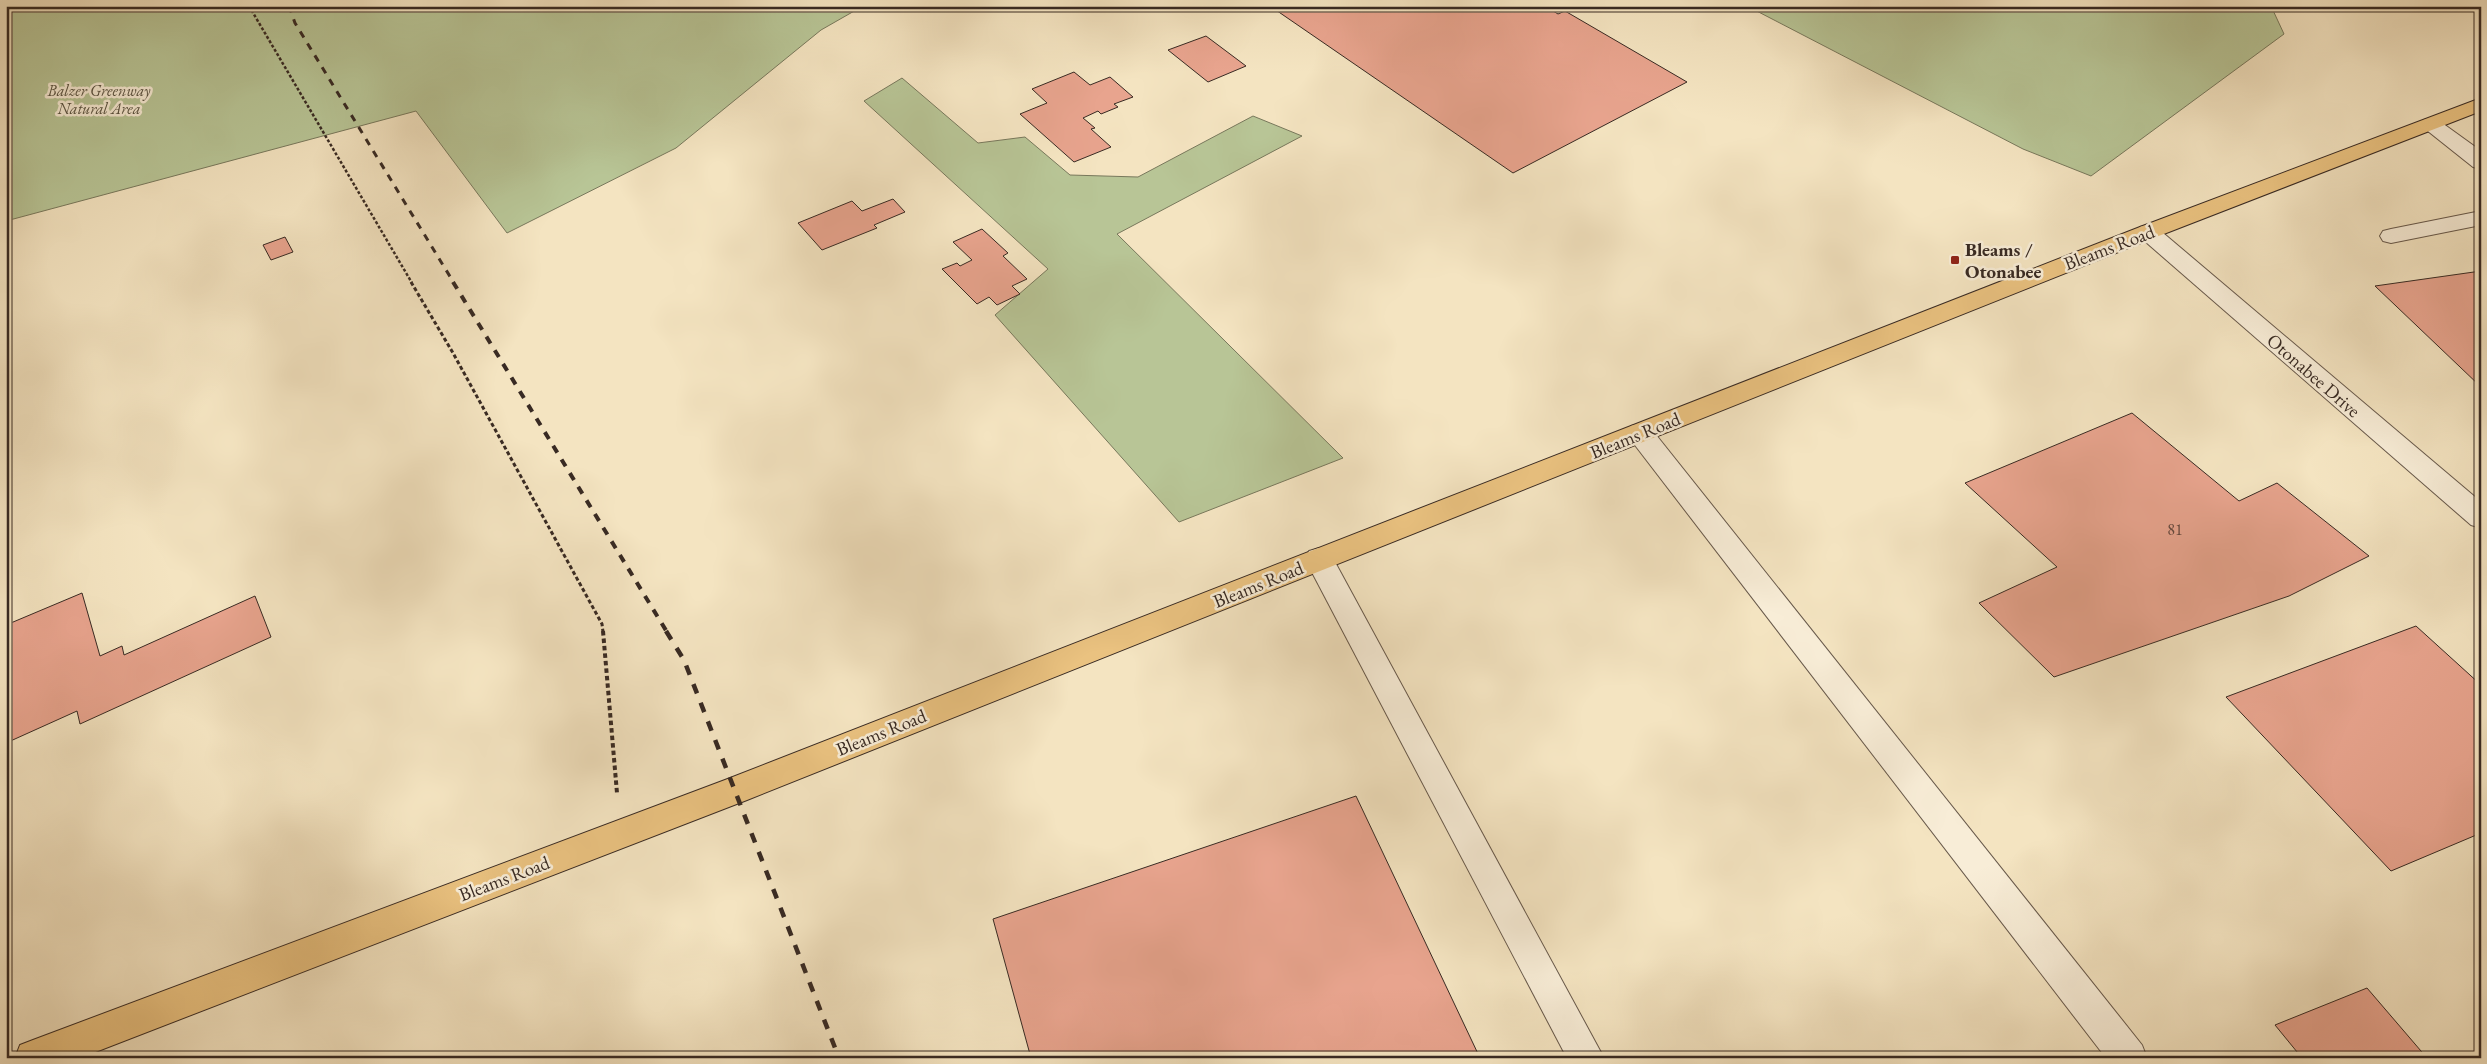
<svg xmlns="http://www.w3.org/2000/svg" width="2487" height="1064" font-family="'EB Garamond',serif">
  <rect width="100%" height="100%" fill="#f4e4c1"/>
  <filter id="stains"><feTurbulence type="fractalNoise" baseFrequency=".004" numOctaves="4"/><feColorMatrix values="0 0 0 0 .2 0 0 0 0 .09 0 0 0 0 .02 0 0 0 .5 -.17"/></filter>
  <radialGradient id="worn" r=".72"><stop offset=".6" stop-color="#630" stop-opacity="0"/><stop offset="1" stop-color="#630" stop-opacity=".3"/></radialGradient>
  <!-- green -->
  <g fill="#b8c596" stroke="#78785c">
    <path d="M6,6h857l-42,24 -145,118 -169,85 -91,-122 -410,110z"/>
    <path d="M1747,6h524l13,28 -193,142 -68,-27z"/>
    <path d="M902,78l76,65 47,-6 45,38 68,2 115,-61 49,20 -185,98 226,224 -164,64 -184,-207 53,-46 -184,-168z"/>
  </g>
  <!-- building -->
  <g fill="#e8a48e" stroke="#382a23">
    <path d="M1270,6h275l13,8 7,-3 122,71 -174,91z"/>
    <path d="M1206,36l40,30 -38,16 -40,-32z"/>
    <path d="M1074,72l16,13 20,-8 23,20 -19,7 4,3 -17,7 -3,-3 -15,7 12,10 -4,1 20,18 -37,15 -54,-48 27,-11 -15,-14z"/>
    <path d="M893,199l12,13 -31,13 3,3 -55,22 -24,-27 54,-22 10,10z"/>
    <path d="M982,229l26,24 -5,3 24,23 -15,7 8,8 -23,11 -8,-8 -12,7 -35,-35 15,-6 3,3 12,-6 -19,-18z"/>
    <path d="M285,237l8,15 -22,8 -8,-15z"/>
    <path d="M2481,271v116l-106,-101z"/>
    <path d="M2132,413l107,88 38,-18 92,73 -80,40 -235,81 -75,-74 78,-36 -92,-84z"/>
    <path d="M82,593l18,63 22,-10 2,9 131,-59 16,41 -191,87 -3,-13 -71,32v-118z"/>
    <path d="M2416,626l65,59v148l-90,38 -165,-174z"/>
    <path d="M1356,796l124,262h-449l-38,-139z"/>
    <path d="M2367,988l60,70h-125l-27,-33z"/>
  </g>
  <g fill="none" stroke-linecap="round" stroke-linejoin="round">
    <!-- minor casing -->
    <g stroke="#67584a" stroke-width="2">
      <g id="minor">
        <path d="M2431,118l7,2 43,31v18l-8,-2 -49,-39 -3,-4 3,-4z"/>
        <path d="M2481,211v14l-90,18 -8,-2 -3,-5 3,-5 8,-2z"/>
        <path d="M2148,225l8,2 325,275v26l-10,-3 -331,-288 -3,-5 3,-5z"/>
        <path d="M1640,424l9,2 493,619 5,13h-41l-475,-618 -4,-7 4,-7z"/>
        <path d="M1319,548l10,3 275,507h-37l-262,-499 4,-8z"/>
      </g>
    </g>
    <!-- major casing -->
    <g stroke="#382a23" stroke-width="2">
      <path id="major" d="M2481,98v13l-325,126 -1409,563 -667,258h-65l5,-13 13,-5 692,-260 1415,-553z"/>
    </g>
    <!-- path-far2 -->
    <path stroke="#382a23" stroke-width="2.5" stroke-dasharray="3 2" stroke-linecap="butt" d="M249,6l163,277"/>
    <!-- path-far1 -->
    <path stroke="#382a23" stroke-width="3" stroke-dasharray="4 2.5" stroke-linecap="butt" d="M411,282l42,71 149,271 1,8"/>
    <!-- path -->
    <path stroke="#382a23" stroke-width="4" stroke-dasharray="4.5 3" stroke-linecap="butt" d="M603,631l14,162"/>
    <!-- minor -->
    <use href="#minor" fill="#f8edd7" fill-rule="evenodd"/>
    <!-- major -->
    <use href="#major" fill="#eac280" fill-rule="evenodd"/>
    <!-- rail-far2 -->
    <path stroke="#382a23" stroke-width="3" stroke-dasharray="7 7" stroke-linecap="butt" d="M289,6l6,17 159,260"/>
    <!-- rail-far1 -->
    <path stroke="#382a23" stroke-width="4" stroke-dasharray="8 8" stroke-linecap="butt" d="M453,282l214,350"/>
    <!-- rail -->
    <path stroke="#382a23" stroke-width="4.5" stroke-dasharray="10 10" stroke-linecap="butt" d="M666,631l18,29 155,398"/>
  </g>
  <!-- markers -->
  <rect fill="#8f2418" stroke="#f8edd7" stroke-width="2" x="1950" y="255" width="10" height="10" rx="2.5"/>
  <g text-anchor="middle" stroke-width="5" stroke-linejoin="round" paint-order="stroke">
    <!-- far-park labels -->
    <g font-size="16" font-style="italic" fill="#585140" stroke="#f8edd7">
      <text x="99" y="96">Balzer Greenway<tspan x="99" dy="18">Natural Area</tspan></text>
    </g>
    <!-- number labels -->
    <g font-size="16" fill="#64483e">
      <text x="2175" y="535">81</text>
    </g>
    <!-- street labels -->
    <g font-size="19" fill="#382a23" stroke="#f8edd7">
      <text transform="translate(2109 247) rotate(-21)" y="7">Bleams Road</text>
      <text transform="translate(2314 375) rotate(41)" y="7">Otonabee Drive</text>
      <text transform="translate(1635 435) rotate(-22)" y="7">Bleams Road</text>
      <text transform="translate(1258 584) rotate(-22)" y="7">Bleams Road</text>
      <text transform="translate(881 732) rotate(-22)" y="7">Bleams Road</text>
      <text transform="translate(504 878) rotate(-21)" y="7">Bleams Road</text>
    </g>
    <!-- poi labels -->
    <g font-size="19" font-weight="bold" fill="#382a23" stroke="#f8edd7" text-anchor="start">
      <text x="1965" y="256">Bleams /<tspan x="1965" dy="22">Otonabee</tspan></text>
    </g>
  </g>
  <!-- margin -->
  <rect width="2487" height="1064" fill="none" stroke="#f4e4c1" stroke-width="25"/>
  <rect x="8" y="8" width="2472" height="1049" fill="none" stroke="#382a23" stroke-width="2.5"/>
  <rect x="12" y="12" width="2462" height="1039" fill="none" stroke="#382a23"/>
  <rect width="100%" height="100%" filter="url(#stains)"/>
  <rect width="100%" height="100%" fill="url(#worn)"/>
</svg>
